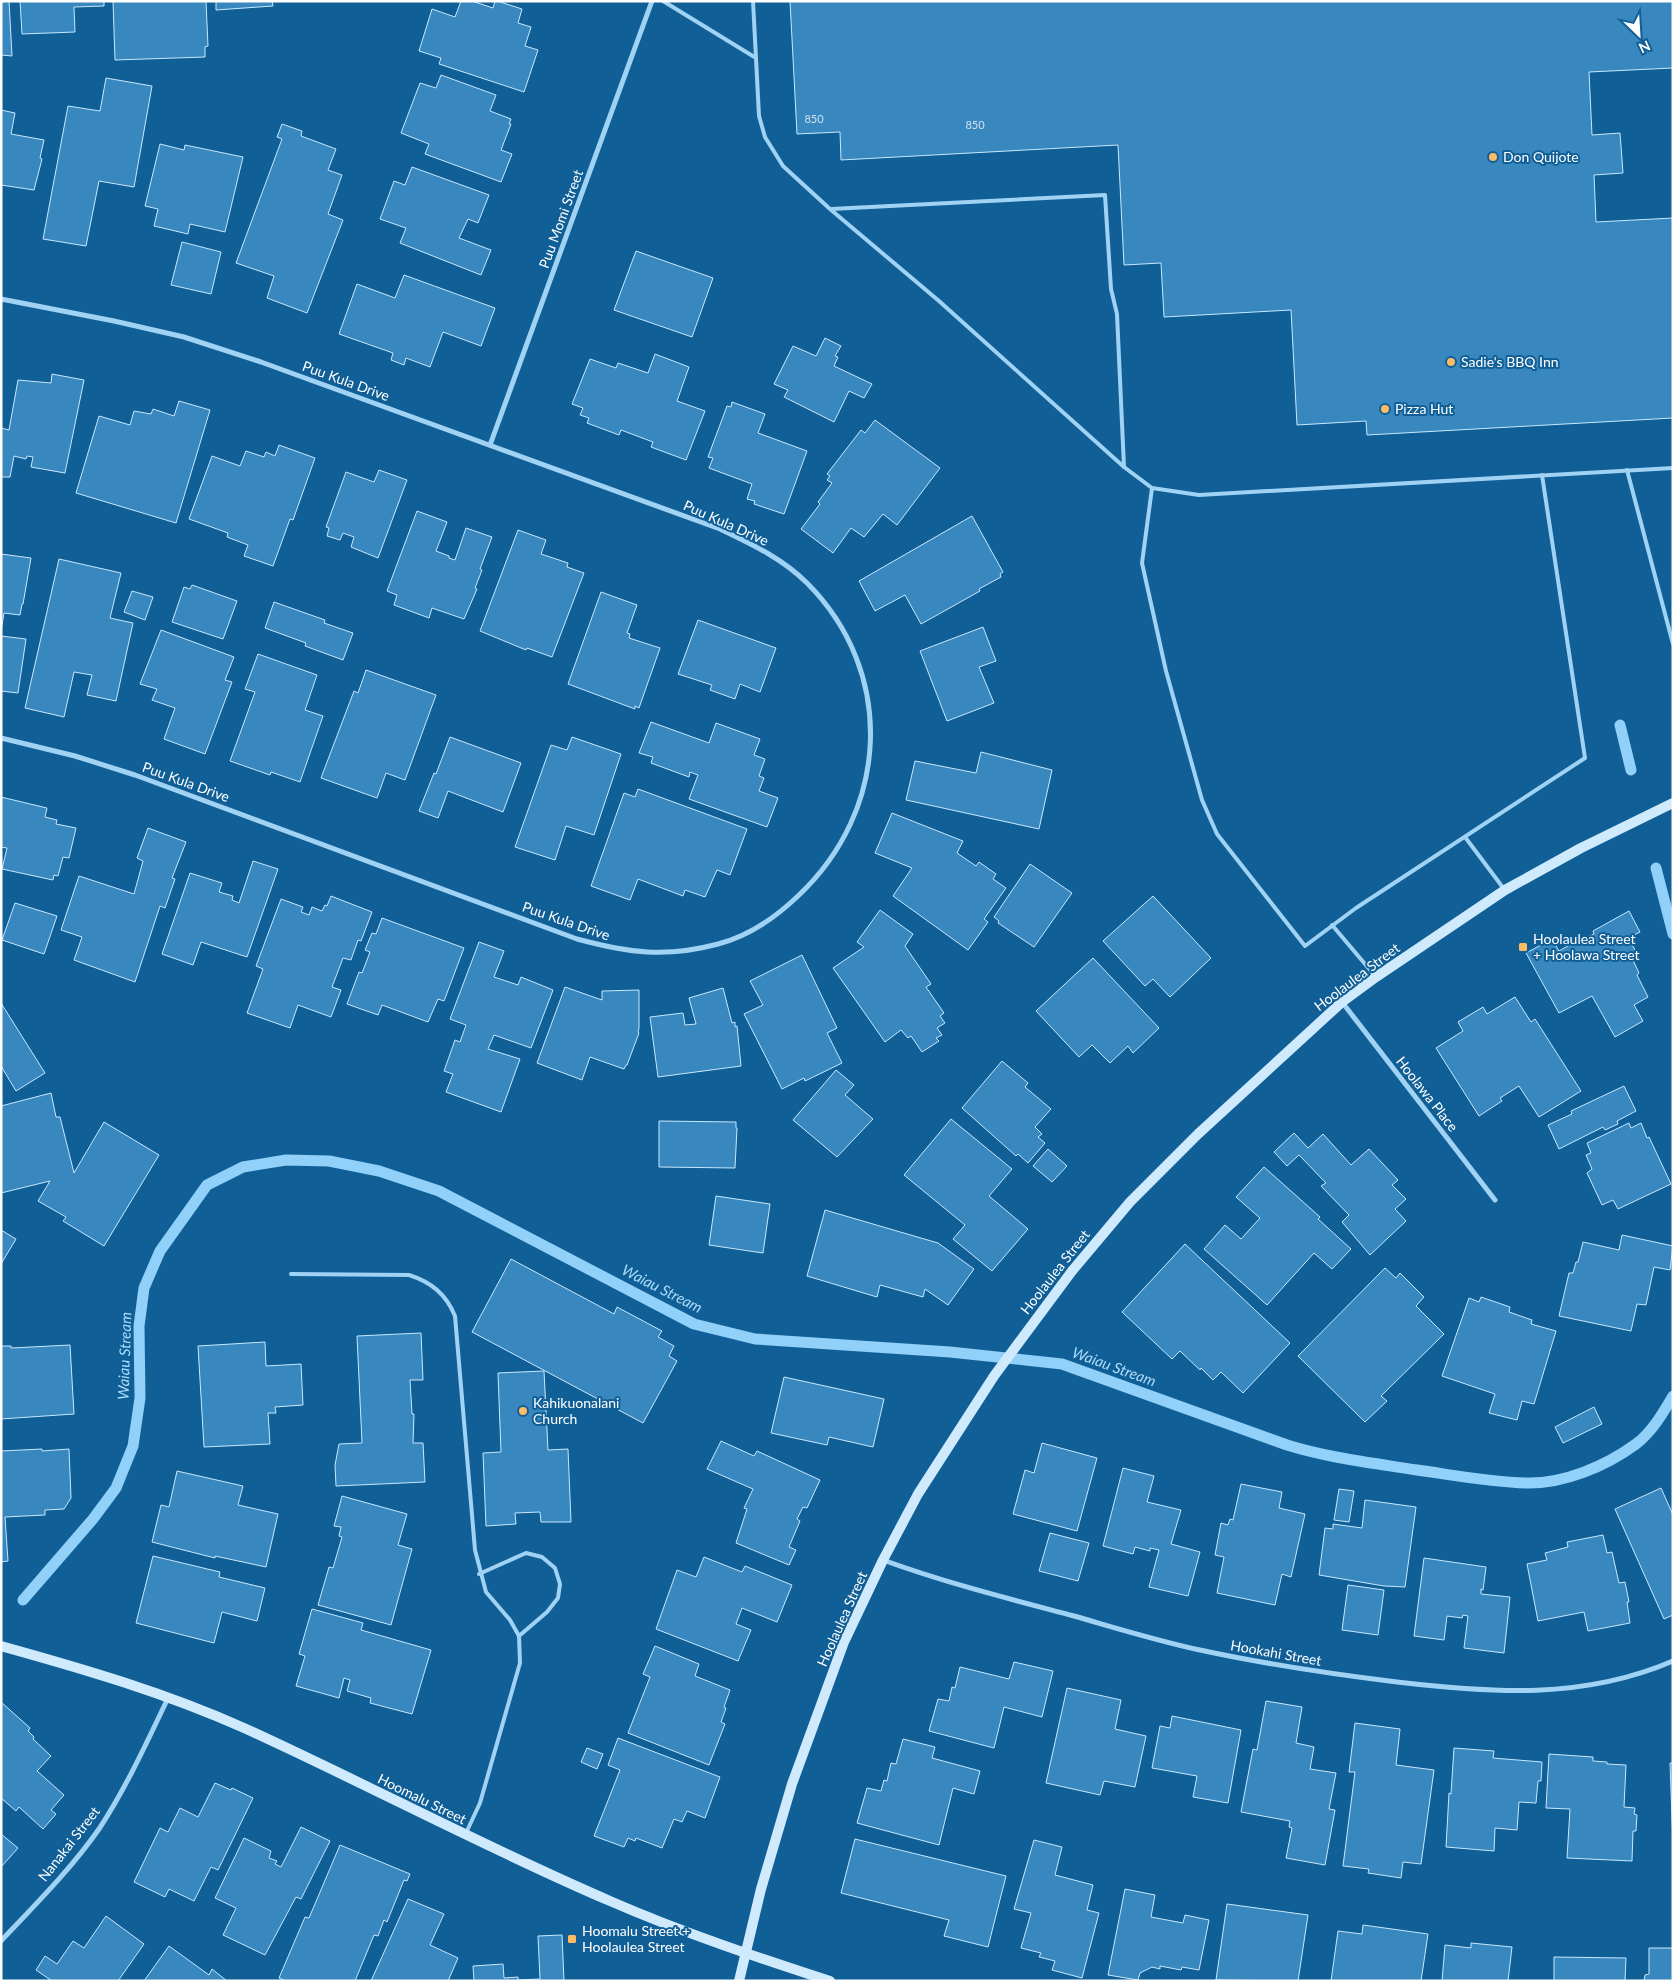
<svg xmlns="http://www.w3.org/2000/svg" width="1674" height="1982" font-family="Lato,sans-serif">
  <rect width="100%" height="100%" fill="#105f97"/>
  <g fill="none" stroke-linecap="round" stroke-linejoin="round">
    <!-- stream -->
    <g stroke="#91d0f8" stroke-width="11">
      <path d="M1620,725l11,45"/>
      <path d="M1656,868l17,66"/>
      <path d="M23,1600l70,-81 23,-31 17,-42 7,-48 -1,-72 5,-38 16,-37 47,-66 36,-18 43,-7 43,1 50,10 60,20 255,133 61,15 195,13 112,12 225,81c42,13 86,18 130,25 36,5 73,12 109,13 38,1 80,-17 110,-39 16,-12 27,-31 37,-48"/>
    </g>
  </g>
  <!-- building -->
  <g fill="#3888bf" stroke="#c8e8fe">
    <path d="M9,1l3,55 -11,-1v-53z"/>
    <path d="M20,1h84v5l-30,1 1,25 -53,2z"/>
    <path d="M113,1h93l2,45 -3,1v10l-90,3z"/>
    <path d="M216,1h56l1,5 -57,4z"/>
    <path d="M461,1h11l21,7 2,-7h2l25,8 -4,14 13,4 -6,19 13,4 -14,42 -85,-28 2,-6 -22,-7 13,-42 23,8z"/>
    <path d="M790,1h883v67l-84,4 3,63 28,-2 3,40 -29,2 2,47 77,-4v200l-306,17 -1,-14 -69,4 -6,-115 -127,7 -3,-54 -37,2 -6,-120 -277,15 -1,-28 -43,2z"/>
    <path d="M441,75l55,20 -6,16 21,8 -2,5h2l-10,26 11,4 -11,28 -76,-28 4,-10 -28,-11 19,-50 16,5z"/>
    <path d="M106,78l46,8 -18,101 -35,-6 -13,65 -43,-7 25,-133 32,5z"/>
    <path d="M1,110l14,3 -4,21 33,6 -4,18 2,1 -8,31 -33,-5z"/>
    <path d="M282,124l20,7 -1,5 35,13 -8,21 14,5 -14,39 15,6 -36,93 -40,-15 7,-22 -38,-13 46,-124 -5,-2z"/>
    <path d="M160,144l24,6 1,-5 58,12 -18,75 -35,-8 -2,10 -34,-8 4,-17 -13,-3z"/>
    <path d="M412,167l77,28 -11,28 -10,-4 -9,19 32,12 -10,25 -81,-32 6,-15 -26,-9 14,-38 11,4z"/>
    <path d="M182,242l39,10 -10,42 -40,-9z"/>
    <path d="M636,251l77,27 -21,59 -78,-27z"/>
    <path d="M404,275l91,33 -14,38 -38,-14 -13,35 -24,-9 -2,7 -13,-5 2,-7 -54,-19 18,-50 38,14z"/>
    <path d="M825,338l16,8 -6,10 3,1 -4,9 38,18 -8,14 -15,-7 -15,31 -50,-25 4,-7 -14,-6 19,-38 23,10z"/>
    <path d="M655,354l34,13 -12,34 28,10 -19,49 -35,-13 2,-5 -32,-12 -2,5 -32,-12 2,-5 -9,-3 3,-7 -11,-4 18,-45 26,9 2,-5 30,10z"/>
    <path d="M52,374l32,6 -19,93 -34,-6 2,-10 -6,-1 -1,3 -12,-3 -4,21h-9v-49l8,2 9,-50 33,3z"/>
    <path d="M179,401l31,9 -34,113 -100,-30 23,-77 31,9 4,-14 17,3 2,-5 21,7z"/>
    <path d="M732,402l33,12 -7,19 49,18 -23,63 -30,-10 1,-3 -8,-2 5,-15 -43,-16 4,-10 -5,-1 19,-51 4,1z"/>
    <path d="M875,420l65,48 -43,57 -14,-11 -19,23 -13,-9 -18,25 -32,-24 19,-25 -2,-2 14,-19 -5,-3 3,-4 -3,-2 34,-44 4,3z"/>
    <path d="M279,445l36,13 -22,62 -3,-1 -17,47 -29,-10 4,-11 -21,-8 1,-4 -39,-14 23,-63 28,10 6,-15 18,6 2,-5 9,4z"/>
    <path d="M379,470l28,10 -29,78 -27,-11 3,-10 -11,-4 -3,7 -13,-4 2,-8 -3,-1 20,-55 28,10z"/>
    <path d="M417,511l30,11 -11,29 13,5v2l6,2 11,-32 26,9 -12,32 2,1 -7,18 2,1 -13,30 -32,-11 -3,10 -35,-13 3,-10 -10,-4z"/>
    <path d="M972,516l31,56 -3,2 1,3 -22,12 1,2 -59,33 -16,-29 -30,16 -16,-30z"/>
    <path d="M518,530l28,10 -5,14 27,9 -1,4 17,6 -32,84 -25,-9 -1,2 -46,-19z"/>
    <path d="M1,554l30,4 -8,46h-1l-2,11 -16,-2 -3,18z"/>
    <path d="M59,559l62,14 -11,45 23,5 -17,78 -29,-6 5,-20 -18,-3 -10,45 -39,-9z"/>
    <path d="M192,585l45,16 -14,38 -51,-17 12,-35 6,2z"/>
    <path d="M132,591l21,6 -8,23 -21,-8z"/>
    <path d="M601,592l36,13 -10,28 3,1 -1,4 31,10 -21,60 -4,-2v3l-67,-25z"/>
    <path d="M274,602l51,18 -1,3 29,10 -10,27 -38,-14 1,-3 -41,-15z"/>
    <path d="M698,620l78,28 -16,44 -20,-8 -5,15 -25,-9 2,-5 -34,-11z"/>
    <path d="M983,627l13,34 -17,6 15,36 -47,18 -27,-70z"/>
    <path d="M161,630l73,27 -9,23 7,2 -27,72 -41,-15 11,-31 -23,-8 5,-11 -17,-5z"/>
    <path d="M1,636l25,3 -8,54 -17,-2z"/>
    <path d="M258,654l59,21 -12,35 18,6 -23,66 -29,-10 -1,3 -40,-14 25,-69 -10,-3z"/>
    <path d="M366,670l70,25 -31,85 -19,-7 -9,25 -56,-20 33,-87 4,2z"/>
    <path d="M651,722l58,21 7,-20 44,16 -6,16 11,4 -6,17 5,2 -5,13 19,7 -11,29 -78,-28 9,-24 -8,-3 -1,5 -38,-14 2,-6 -14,-4z"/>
    <path d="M450,737l71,26 -18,49 -55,-21 -10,27 -19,-7 15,-38 2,1z"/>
    <path d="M572,737l49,17 -27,81 -28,-9 -11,34 -40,-13 36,-102 16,5z"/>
    <path d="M981,752l71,18 -13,59 -133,-29 9,-39 61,12z"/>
    <path d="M638,789l109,40 -17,46 -13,-5 -12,27 -20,-7 -2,6 -45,-17 -8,21 -39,-14 33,-93 11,4z"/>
    <path d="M1,797l46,11 -2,9 12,3 -1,4 20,4 -7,30 -6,-1 -5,19 -4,-1 -1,5 -51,-11 5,-21 -6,-1z"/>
    <path d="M892,813l71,28 -6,12 19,13 3,-4 17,12 -3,5 13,9 -22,31 4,3 -20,28 -75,-54 19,-28 -37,-15z"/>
    <path d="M148,828l38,14 -14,36 3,1 -10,29 -5,-2 -25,76 -61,-22 8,-23 -21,-7 18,-54 55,18 9,-33 -6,-3z"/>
    <path d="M253,861l25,8 -31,88 -46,-15 -8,23 -31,-11 28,-81 32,10 -3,9 14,4 -1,4 7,3z"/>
    <path d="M1030,864l42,29 -38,54 -36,-24 1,-2 -5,-4z"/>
    <path d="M331,896l41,16 -11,29 -3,-1 -7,20 -8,-2 -11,29 9,3 -10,27 -33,-12 -8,23 -43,-15 16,-44 -7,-3 25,-67 22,8 -2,5 8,3 3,-8 10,4 3,-6 2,1z"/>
    <path d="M1153,896l58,62 -41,39 -17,-18 -8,7 -42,-45z"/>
    <path d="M15,903l42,13 -13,38 -42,-14z"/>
    <path d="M880,910l33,24 -8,12 26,38 -5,3 18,26 -4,3 5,7 -8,5 5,7 -6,3 3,3 -17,11 -11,-16 -3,2 -7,-8 -16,12 -52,-74 31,-21 -7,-5z"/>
    <path d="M1629,911l11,21 -12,6 10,17 -6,3 7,15 -2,2 11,22 -14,8 9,16 -28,16 -23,-41 -33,17 -33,-60 26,-14 7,12 21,-12 1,1 13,-6 -1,-3z"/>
    <path d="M382,918l82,30 -20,53 -6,-2 -10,23 -46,-17 -4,10 -31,-11 12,-32 3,1 8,-21 -5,-2 7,-17 4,1z"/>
    <path d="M479,942l25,9 -10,26 24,8 3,-8 32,13 -22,58 -37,-13 -6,14 32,10 -19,53 -55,-20 7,-18 -9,-3 11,-31 5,2 6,-17 -16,-6z"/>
    <path d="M802,955l35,73 -10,5 15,30 -37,18 -1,-3 -22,11 -38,-75 19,-9 -13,-24z"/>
    <path d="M1093,958l66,70 -26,25 -5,-7 -18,17 -18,-18 -13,12 -43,-46z"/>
    <path d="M565,987l37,13v-9l37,-1v38l-1,4 1,1 -12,32h-1l-2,4 -34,-12 -8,23 -45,-17z"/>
    <path d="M723,988l9,35 3,-1v5l2,-1 4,40 -83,11 -8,-60 33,-4 2,12 11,-1 -7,-26z"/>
    <path d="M1515,997l16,25 4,-3 46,72 -42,26 -20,-31 -19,12 2,3 -23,15 -43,-68 27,-17 -5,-9 25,-15 4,7z"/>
    <path d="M1,1003l44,70 -29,18 -15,-25z"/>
    <path d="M1002,1061l26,22 -3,4 26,22 -16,18 7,7 -4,3 7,6 -17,20 -10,-9 -2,2 -54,-48z"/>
    <path d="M836,1070l18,15 -9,10 28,24 -36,38 -44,-37z"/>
    <path d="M1624,1086l12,25 -19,10 1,3 -13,6 -2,-3 -44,22 -11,-24 24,-11 -1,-3z"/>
    <path d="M51,1093l5,24h4l14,56 30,-51 55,33 -55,91 -41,-25 3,-4 -28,-16 12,-20 -49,12v-87z"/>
    <path d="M951,1119l61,50 -23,27 39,33 -36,42 -39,-32 12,-14 -61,-50z"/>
    <path d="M659,1121l77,1v6h1l-2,40 -76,-1z"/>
    <path d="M1629,1123l2,5 10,-5 6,15 2,-1 22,47 -53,25 -5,-9 -11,5 -15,-32 5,-4 -6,-14 5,-2 -4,-10z"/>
    <path d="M1294,1133l14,15 15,-14 28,31 18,-16 29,31 -6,5 14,14 -11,10 11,12 -36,34 -28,-33 7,-7 -28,-29 5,-3 -27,-28 -12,11 -13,-14z"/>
    <path d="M1048,1149l19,17 -15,16 -19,-16z"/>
    <path d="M1264,1167l56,50 -2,2 33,30 -19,20 -18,-16 -47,52 -63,-56 21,-24 16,14 19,-21 -24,-21z"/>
    <path d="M716,1196l54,8 -7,49 -54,-8z"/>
    <path d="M825,1210l113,33 36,26 -26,36 -23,-16 -2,8 -43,-12 -3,12 -70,-21z"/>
    <path d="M1,1230l15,9 -15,25z"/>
    <path d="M1622,1235l51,11 -3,24 -16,-3 -8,38 -9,-1 -6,27 -72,-15 10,-43h4l3,-11h2l5,-20 36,8z"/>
    <path d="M1185,1244l105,99 -47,50 -22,-21 -8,8 -12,-12 -1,2 -20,-19 -8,8 -50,-47z"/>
    <path d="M511,1259l103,55 3,-7 45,24 -4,6 16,9 -5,10 8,5 -34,62 -171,-91z"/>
    <path d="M1385,1268l11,10 4,-5 24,24 -8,9 28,28 -63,62 6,5 -22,21 -67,-66z"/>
    <path d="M1481,1297l29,10 -1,5 23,8 -1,4 25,7 -22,73 -12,-3 -5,19 -28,-7 6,-19 -53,-18 27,-78 10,4z"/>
    <path d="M421,1333l2,47h-13l2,34h2l-1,29h10l2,39 -89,4 -1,-21 4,-21 23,-1 -5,-107z"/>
    <path d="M265,1342l1,24 35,-2 2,41 -28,2 1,6h-8l2,31 -66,3 -6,-101z"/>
    <path d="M70,1345l4,69 -73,5v-73h10v2z"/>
    <path d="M544,1371l4,79 20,-1 3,73h-30l-1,-10 -25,1 1,11 -30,2 -3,-73 18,-1 -3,-79z"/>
    <path d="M784,1377l100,22 -11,48 -44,-10 -2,8 -56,-12z"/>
    <path d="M1594,1407l8,17 -39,19 -8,-16z"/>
    <path d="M721,1441l33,15 3,-5 63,29 -13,28 -4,-1 -6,12 3,2 -11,26 7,3 -7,15 -53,-22 11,-34 -3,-1 9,-19 -46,-20z"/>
    <path d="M1042,1443l55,15 -20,73 -64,-17 12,-44 9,3z"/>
    <path d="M42,1449v2l27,-2 2,49 -7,11 -19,1v5l-40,2 3,44 -7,1v-111z"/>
    <path d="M1123,1468l31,8 -7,26 34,8 -10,34 29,8 -12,44 -39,-9 10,-37 -9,-2v3l-15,-4 -2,7 -30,-8z"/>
    <path d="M177,1471l66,15 -5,19 40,9 -12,53 -51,-11v2l-63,-16 9,-37 8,2z"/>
    <path d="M1241,1484l41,8 -3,16 26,6 -14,63 -9,-3 -7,31 -58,-12 7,-36 -9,-2 6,-32 7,2 2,-6 3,1z"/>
    <path d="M1661,1488l12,27v100l-9,4 -49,-110z"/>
    <path d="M1339,1489l15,2 -5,31 -15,-2z"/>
    <path d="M342,1496l65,18 -9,31 14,4 -21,76 -73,-20 11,-38 4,1 9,-31 -3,-1 2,-9 -7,-1z"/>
    <path d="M1365,1500l51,7 -11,80 -21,-1 -65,-11 6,-47 8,1v-5l29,4z"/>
    <path d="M1050,1533l39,10 -11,38 -39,-10z"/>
    <path d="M1603,1535l4,18 5,-1 7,31 6,-1 4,20h-2l3,21 -42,8 -4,-19 -46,9 -11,-57 20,-4 -2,-7 23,-6 -1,-5z"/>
    <path d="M153,1556l67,16 -1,5 46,11 -8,33 -35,-9 -8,31 -78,-20z"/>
    <path d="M704,1557l38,15 3,-6 47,19 -15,37 -35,-14 -6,16 15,6 -13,31 -82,-32 21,-59 19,7z"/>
    <path d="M1424,1558l62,9 -3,23 -2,-1v5l29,3 -6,56 -40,-5 4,-32 -5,-1 -1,3 -15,-2 -3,24 -30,-4z"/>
    <path d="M1348,1585l36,5 -6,45 -36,-5z"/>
    <path d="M312,1609l51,14 -2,7 70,20 -19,64 -42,-11 1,-5 -24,-7 3,-11 -6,-2 -5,20 -43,-12 9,-30 -6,-2z"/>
    <path d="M655,1646l44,18 -4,12 35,14 -6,17 2,1 -5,14 4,2 -16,41 -81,-32 22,-56 -7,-3z"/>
    <path d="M1014,1662l39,9 -11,46 -38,-10 -10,41 -65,-17 9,-32 11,2 3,-14 3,1 5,-21 49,12z"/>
    <path d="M1067,1688l54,12 -6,29 31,7 -11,51 -31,-6 -4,14 -54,-12z"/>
    <path d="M1266,1701l36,6 -6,36 18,4 -4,22 26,4 -7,36 6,1 -10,55 -39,-7 6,-30 -3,-1 1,-6 -49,-9 12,-63 4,1z"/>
    <path d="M1,1702l29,26 -2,3 6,6 -1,2 18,17 -14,15 27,24 -13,15 5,4 -13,15 -24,-22 -3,4 -15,-13z"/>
    <path d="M1172,1716l69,14 -13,73 -35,-6 4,-21 -45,-8 8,-42 10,2z"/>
    <path d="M1355,1723l45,6 -4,36 38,5 -13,94 -18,-2 -2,16 -33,-5 1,-4 -26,-3 12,-94h-6z"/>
    <path d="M618,1738l102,39 -15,41 -18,-7 -5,11 -8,-3 -12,29 -26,-10 -1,3 -7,-3 -4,9 -30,-11 26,-66 -12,-5z"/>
    <path d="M903,1739l32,8 -3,11 48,13 -6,23 -21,-6 -14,57 -82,-22 10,-35 14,3 3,-11 3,1 4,-18 5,1z"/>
    <path d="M587,1748l16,6 -6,15 -16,-7z"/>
    <path d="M1454,1748l40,3 -1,7 49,4 -1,19h-3l-2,22 -17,-1 -2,28 -22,-2 -1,23 -48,-4 3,-54 2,1z"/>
    <path d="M1549,1754l44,3v4l14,1v2l19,1 -2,42 11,1 -1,6 3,1 -1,16h-3l-1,30 -65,-3 3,-49 -24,-1z"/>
    <path d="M1670,1763h3v83z"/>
    <path d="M215,1783l16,7 1,-2 21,10 -35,72 -7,-3 -17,34 -25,-12 -4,8 -31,-15 26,-54 8,4 12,-24 18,9z"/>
    <path d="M301,1827l29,14 -29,58 -5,-2 -31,58 -42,-20 13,-27 -21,-10 29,-60 27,13 -2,7 8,3 -2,3 6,3z"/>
    <path d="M1,1834l17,14 -17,19z"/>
    <path d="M855,1839l151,37 -18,71 -44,-11 5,-16 -108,-27z"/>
    <path d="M1034,1840l28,7 -7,28 38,10 -6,25 12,3 -17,65 -30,-8 3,-9 -16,-4 2,-4 -20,-5 10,-35 -17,-4z"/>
    <path d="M340,1845l70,29 -3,7 -3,-1 -17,42 -3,-2 -6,16 -4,-1 -19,46h-69l-7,-3 26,-61 4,1z"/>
    <path d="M1125,1889l30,6 -4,22 32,6 2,-8 24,5 -10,50 -17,-3 -1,3 -21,-4v3l-8,-2 -12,6 -2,7 -30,-5z"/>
    <path d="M408,1899l36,15 -14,31 28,13 -10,23h-77z"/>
    <path d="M1227,1904l81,11 -10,66 -82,-1z"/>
    <path d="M106,1916l38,28 -26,37h-66l-16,-11 9,-14 12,8 16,-23 11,7z"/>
    <path d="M1363,1925l65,9 -7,47h-90l7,-50 24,3z"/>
    <path d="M562,1935l2,46h-90l-1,-15 30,-2 1,14 14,-1v3l22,-1 -2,-43z"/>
    <path d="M1471,1943l41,4 -4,34h-66l3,-36 26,3z"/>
    <path d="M169,1946l40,29 3,-6 15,12h-83z"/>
    <path d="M1649,1948h24v33h-29l1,-6 4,-1z"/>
    <path d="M1554,1957l72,1 -1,23h-71z"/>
  </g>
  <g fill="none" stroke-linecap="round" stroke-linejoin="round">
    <!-- lane -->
    <g stroke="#a0d2f4" stroke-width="4">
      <path d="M663,1l93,57"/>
      <path d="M753,1l6,115 6,21 18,29 47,43 109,92 185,166 28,21 47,7 474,-27"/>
      <path d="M831,209l274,-14 6,94 6,25 7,153"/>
      <path d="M1627,470l46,174"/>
      <path d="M1152,488l-10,75 24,108 36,129 15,34 88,112 51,-38 229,-150 -43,-283"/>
      <path d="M1465,837l39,52"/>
      <path d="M1332,925l44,52"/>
      <path d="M291,1274l118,1c22,7 37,19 46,41l20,234 11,42 24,28 9,16 1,27 -40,140 -14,30"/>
      <path d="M479,1574l47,-21 16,4 13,11 5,16 -2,14 -11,14 -28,24"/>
    </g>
    <!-- street -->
    <g stroke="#a0d2f4" stroke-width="5">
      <path d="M1,299l113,22 70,16 77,25 459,167c31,15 62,29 87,54 89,89 83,227 -9,313 -22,21 -49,40 -80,48 -52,14 -89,9 -141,-5l-442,-164 -60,-19 -74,-18"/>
      <path d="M490,445l162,-444"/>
      <path d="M1342,1002l153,198"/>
      <path d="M883,1560c63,23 127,39 191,56 42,12 84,25 126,34 65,14 131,24 197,32 95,11 185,18 276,-21"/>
      <path d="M1,1941c34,-36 70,-72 98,-112 27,-41 48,-87 69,-131"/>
    </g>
    <!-- secondary -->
    <g stroke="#cfeafd" stroke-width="10">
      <path d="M1,1646c83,23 165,47 243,82 123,56 242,120 366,173 71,31 146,56 220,80"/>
      <path d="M739,1981l22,-92 31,-105 52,-142 39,-82 35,-66 76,-118 78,-105 58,-69 68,-68 144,-132 34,-25 129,-87 76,-42 92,-45"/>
    </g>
  </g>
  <!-- markers -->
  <g fill="#ffbb63" stroke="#105f97" stroke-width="2">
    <circle cx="1493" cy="157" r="5"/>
    <circle cx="1451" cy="362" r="5"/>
    <circle cx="1385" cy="409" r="5"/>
    <rect x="1518" y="942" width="10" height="10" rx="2.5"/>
    <circle cx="523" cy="1411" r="5"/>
    <rect x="567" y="1934" width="10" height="10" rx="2.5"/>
  </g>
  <g text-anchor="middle" stroke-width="4" stroke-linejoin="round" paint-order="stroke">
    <!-- number labels -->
    <g font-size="11" fill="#cde1ef">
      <text x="814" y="123">850</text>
      <text x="975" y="129">850</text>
    </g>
    <!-- poi labels -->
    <g font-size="14" fill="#fff" stroke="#105f97" text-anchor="start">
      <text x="1503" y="162">Don Quijote</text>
      <text x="1461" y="367">Sadie's BBQ Inn</text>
      <text x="1395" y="414">Pizza Hut</text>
      <text x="1533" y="944">Hoolaulea Street<tspan x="1533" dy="16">+ Hoolawa Street</tspan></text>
      <text x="533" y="1408">Kahikuonalani<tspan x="533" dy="16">Church</tspan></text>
      <text x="582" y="1936">Hoomalu Street +<tspan x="582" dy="16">Hoolaulea Street</tspan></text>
    </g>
    <!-- street labels -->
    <g font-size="14" fill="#fff" stroke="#105f97">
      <text transform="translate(561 219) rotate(-70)" y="5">Puu Momi Street</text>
      <text transform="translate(346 381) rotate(20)" y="5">Puu Kula Drive</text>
      <text transform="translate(726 523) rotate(24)" y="5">Puu Kula Drive</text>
      <text transform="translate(186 782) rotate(20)" y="5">Puu Kula Drive</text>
      <text transform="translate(566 921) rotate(19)" y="5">Puu Kula Drive</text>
      <text transform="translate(1357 977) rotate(-37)" y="5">Hoolaulea Street</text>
      <text transform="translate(1427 1094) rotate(52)" y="5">Hoolawa Place</text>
      <text transform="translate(1055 1272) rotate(-52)" y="5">Hoolaulea Street</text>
      <text transform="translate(842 1619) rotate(-66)" y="5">Hoolaulea Street</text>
      <text transform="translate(1276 1653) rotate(10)" y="5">Hookahi Street</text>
      <text transform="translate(422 1799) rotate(26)" y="5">Hoomalu Street</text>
      <text transform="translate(69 1844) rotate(-52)" y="5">Nanakai Street</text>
    </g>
    <!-- water labels -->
    <g font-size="15" font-style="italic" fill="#acdcfb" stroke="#105f97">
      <text transform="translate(662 1289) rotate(27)" y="5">Waiau Stream</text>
      <text transform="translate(125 1356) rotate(-88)" y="5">Waiau Stream</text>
      <text transform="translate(1114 1367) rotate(20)" y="5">Waiau Stream</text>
    </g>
  </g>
  <!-- border -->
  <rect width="1674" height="1982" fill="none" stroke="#ffffff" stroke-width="5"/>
  <!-- north arrow -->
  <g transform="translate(1639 35) rotate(155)" stroke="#105f97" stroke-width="4" paint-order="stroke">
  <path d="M0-4L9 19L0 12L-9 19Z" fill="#ffffff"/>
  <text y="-8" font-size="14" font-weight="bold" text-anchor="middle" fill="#ffffff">N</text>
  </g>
</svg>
